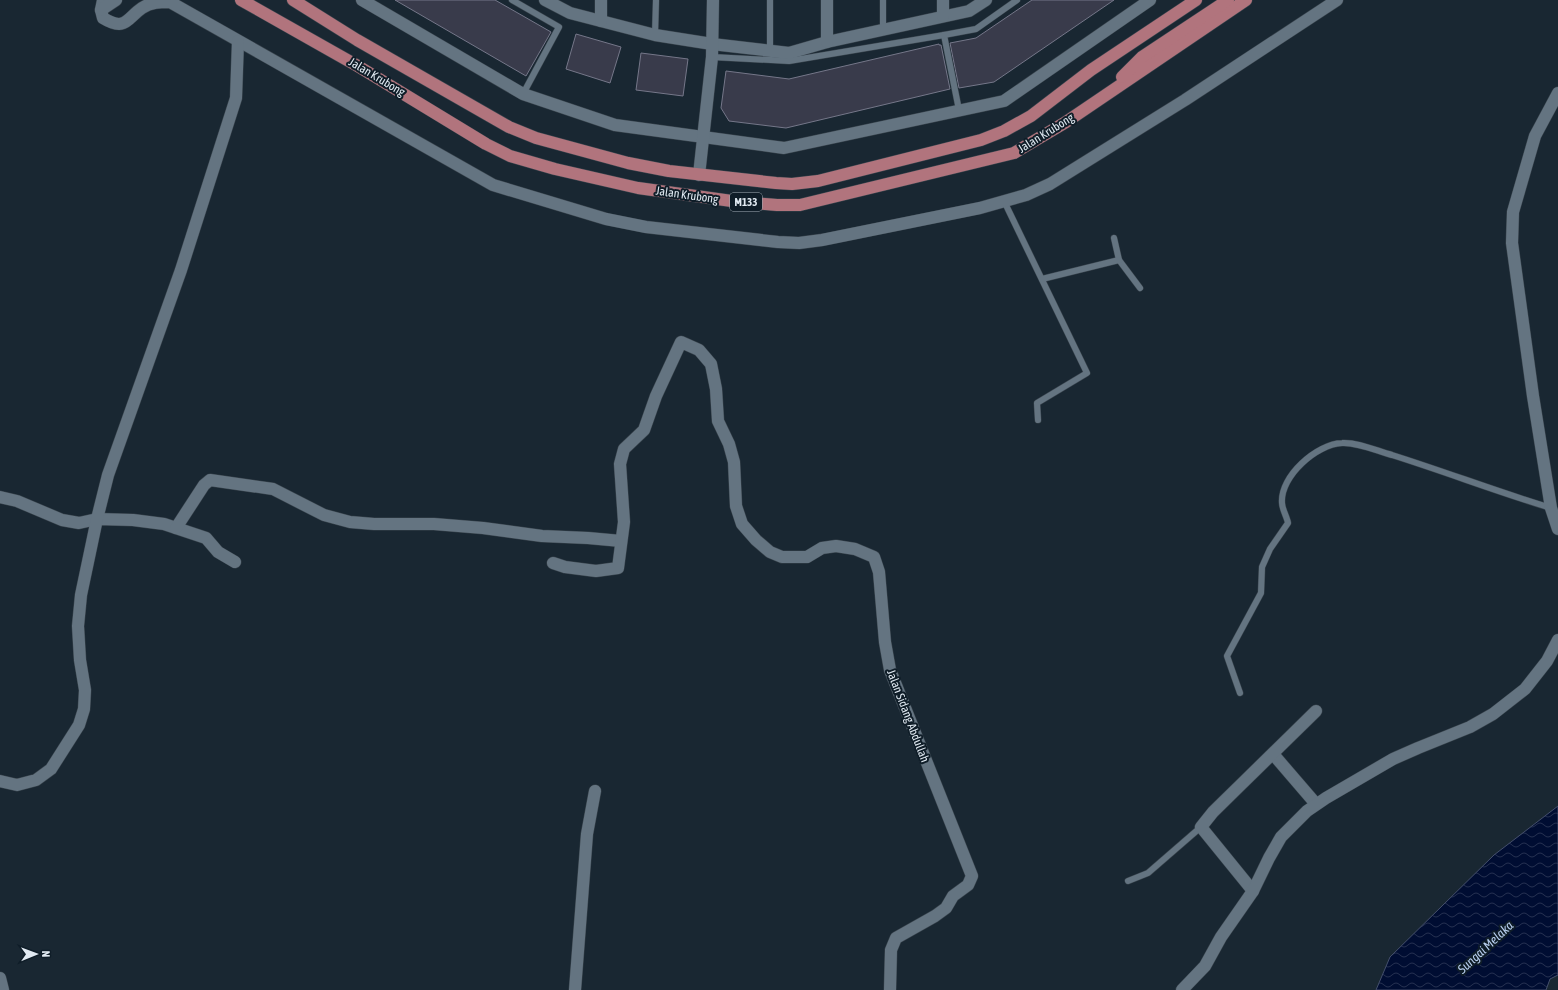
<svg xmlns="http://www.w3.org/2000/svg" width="1558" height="990" font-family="'Asap Condensed',sans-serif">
  <defs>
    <pattern id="water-waves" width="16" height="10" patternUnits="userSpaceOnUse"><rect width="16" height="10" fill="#000d32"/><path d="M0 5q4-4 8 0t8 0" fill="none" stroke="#253050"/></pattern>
  </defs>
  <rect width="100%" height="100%" fill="#192732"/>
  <!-- water -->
  <path fill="url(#water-waves)" stroke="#444f6c" d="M1558,806v169l-8,4 -4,11h-170l14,-33 104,-102z"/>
  <!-- building -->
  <g fill="#393b4b" stroke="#757789">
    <path d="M395,0h100l56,32 -25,44z"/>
    <path d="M1032,0h82l-120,82 -35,6 -9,-45 26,-5z"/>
    <path d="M576,34l45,13 -11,36 -44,-14z"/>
    <path d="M939,44v1h2l9,44 -164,39 -57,-7 -8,-13 5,-37 63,8z"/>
    <path d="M641,53l47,6 -5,37 -47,-6z"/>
  </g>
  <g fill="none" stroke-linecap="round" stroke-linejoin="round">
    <!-- lane casing -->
    <g stroke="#39444d" stroke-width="7">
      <g id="lane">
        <path d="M512,0l47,27 -36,67"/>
        <path d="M883,30v-30"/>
        <path d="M655,35l1,-35"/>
        <path d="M944,35l15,75"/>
        <path d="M770,50v-50"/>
        <path d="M712,57l77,4 155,-26 32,-6 41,-29"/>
        <path d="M1004,201l83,172 -50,30 1,17"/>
        <path d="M1114,238l5,22 21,28"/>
        <path d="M1042,279l77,-19"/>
        <path d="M1240,693l-13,-37 34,-63 1,-26 8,-18 18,-26c-1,-6 -6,-14 -6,-20 -2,-27 35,-59 60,-60 16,-1 35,8 50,12 54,17 106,37 159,53"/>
        <path d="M1128,881l20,-8 53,-46"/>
      </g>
    </g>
    <!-- street casing -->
    <g stroke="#39444d" stroke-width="13">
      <g id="street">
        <path d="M103,0l-2,10 2,8c23,14 24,0 39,-10 9,-6 18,-6 28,-6l323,183 113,34 40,8 132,15 21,1 23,-3 158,-32 46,-13 24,-11 135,-84 152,-100"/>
        <path d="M362,0l161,94 92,31 169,23 220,-47 146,-101"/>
        <path d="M545,0l25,13 85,22 57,9 77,9 38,-11 142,-31 17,-11"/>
        <path d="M101,10l15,-10"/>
        <path d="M943,16v-16"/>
        <path d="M601,21v-21"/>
        <path d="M827,42v-42"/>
        <path d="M1558,93l-23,43 -22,76 -1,31 21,153 18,112 7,21"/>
        <path d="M699,175l13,-118 1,-57"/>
        <path d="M0,497l17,4 45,19 17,3 18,-4 36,1 31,4 42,14 12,14 17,10"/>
        <path d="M176,528l28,-43 6,-5 63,9 51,26 26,7 24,2h60l49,4 59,8 46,2 33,3"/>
        <path d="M553,563l12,4 31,4 22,-3 6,-46 -4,-58 4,-15 20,-19 12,-34 25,-54 18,8 12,14 5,25 2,32 11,23 5,18 2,44 6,18 14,16 14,12 12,5h25l15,-9 14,-2 19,3 19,8 5,15 6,70 5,28 82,206 -4,9 -15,11 -7,12 -11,8 -39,22 -5,12 -1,40"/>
        <path d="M1273,754l43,50"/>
        <path d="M0,781l17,4 19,-5 15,-11 28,-44 5,-16 1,-19 -5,-30 -2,-34 3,-31 16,-76 11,-44 73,-205 55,-172 2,-57"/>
        <path d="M1253,891l-52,-64 12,-15 103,-101"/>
        <path d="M0,978l3,12"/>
        <path d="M575,990l12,-156 8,-43"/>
        <path d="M1182,990l23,-24 16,-29 32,-46 16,-33 12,-21 26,-26 19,-13 67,-39 25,-11 52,-21 23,-13 32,-25 22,-28 11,-21"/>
      </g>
    </g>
    <!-- primary casing -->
    <g stroke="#39444d" stroke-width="13">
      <g id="primary">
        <path d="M241,0l115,65 130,79 24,12 45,13 83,19 101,14 38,3h23l214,-52 52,-31 180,-122"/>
        <path d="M293,0l64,40 152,87 27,11 92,25 41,8 107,12 16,1 26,-3 163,-41 23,-9 27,-15 60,-46 105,-70"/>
        <path d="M1122,77l20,-20 86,-57"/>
      </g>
    </g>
    <!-- lane -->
    <use href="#lane" stroke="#647481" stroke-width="6"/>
    <!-- street -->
    <use href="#street" stroke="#647481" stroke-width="12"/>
    <!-- primary -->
    <use href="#primary" stroke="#b1747d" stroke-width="12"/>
  </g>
  <g text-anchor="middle" stroke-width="4" stroke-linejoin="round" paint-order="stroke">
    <!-- shield labels -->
    <rect fill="#0f1d28" stroke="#a2acb5" stroke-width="1" x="730" y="193" width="32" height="18" rx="3"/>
    <g font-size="11" font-weight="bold" fill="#e1eaf2">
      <text x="746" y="206">M133</text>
    </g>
    <!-- street labels -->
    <g font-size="12" fill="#e1eaf2" stroke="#0f1d28">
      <text transform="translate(377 77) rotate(31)" y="4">Jalan Krubong</text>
      <text transform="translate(1046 133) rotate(-32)" y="4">Jalan Krubong</text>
      <text transform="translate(687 195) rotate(8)" y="4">Jalan Krubong</text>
      <text transform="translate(908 716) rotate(69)" y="4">Jalan Sidang Abdullah</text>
    </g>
    <!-- water labels -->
    <g font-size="13" font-style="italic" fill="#b8cfef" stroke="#0f1d28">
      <text transform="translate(1485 947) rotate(-43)" y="5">Sungai Melaka</text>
    </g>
  </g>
  <!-- north arrow -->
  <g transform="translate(36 954) rotate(89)" stroke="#0f1d28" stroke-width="3" paint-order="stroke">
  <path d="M0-3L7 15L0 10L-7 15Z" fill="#e1eaf2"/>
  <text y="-6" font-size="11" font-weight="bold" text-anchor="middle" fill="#e1eaf2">N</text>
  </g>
</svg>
